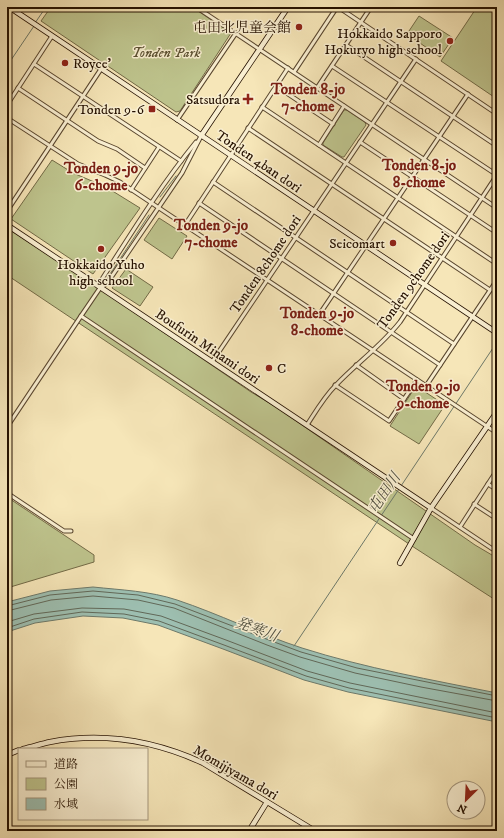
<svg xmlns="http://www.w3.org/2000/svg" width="504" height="838" font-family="'IM FELL DW Pica','Noto Serif JP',serif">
  <rect width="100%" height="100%" fill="#f6e6b8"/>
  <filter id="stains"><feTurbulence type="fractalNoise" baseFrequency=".005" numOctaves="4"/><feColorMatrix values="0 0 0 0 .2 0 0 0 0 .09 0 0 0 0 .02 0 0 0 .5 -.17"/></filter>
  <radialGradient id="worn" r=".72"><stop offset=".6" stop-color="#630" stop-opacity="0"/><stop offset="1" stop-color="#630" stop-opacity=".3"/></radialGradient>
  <!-- green -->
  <g fill="#bec48d" stroke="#726a46">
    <path d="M51,7h141l39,26 -51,78 -4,1 -135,-91z"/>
    <path d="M477,7h20v92l-56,-38z"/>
    <path d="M419,16l34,22 -13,19 -33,-23z"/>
    <path d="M344,110h3l18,12 1,3 -22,32h-2l-19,-12v-2z"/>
    <path d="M52,160l21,13 33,14 34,21 -47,66 -82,-55z"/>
    <path d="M159,218l28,18 -15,23 -28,-19z"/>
    <path d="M7,228l84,55 160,109 25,15 199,138 22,13v43l-82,-53 -408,-273z"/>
    <path d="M126,269l27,18 -13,19 -28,-18z"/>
    <path d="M416,386l29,19 -26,39 -29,-18z"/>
    <path d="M7,497l87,58v7l-87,26z"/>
  </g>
  <!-- water -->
  <path fill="#9dbfb1" stroke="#6d796a" d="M93,587c28,3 57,4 84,13 42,14 82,34 125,48 63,20 130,32 195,45v29l-149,-30 -44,-12 -81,-31 -65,-24 -35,-7 -40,-2 -48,7 -28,9v-30l43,-11z"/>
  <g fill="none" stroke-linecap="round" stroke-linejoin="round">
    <!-- shore -->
    <g stroke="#616858" stroke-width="1">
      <path d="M7,606l43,-11 43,-4 45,4 37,9 94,36 32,12 56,16 140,28"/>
      <path d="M7,611l44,-11 42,-4 45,4 36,8 93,37 33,12 55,16 66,14 76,14"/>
      <path d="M7,622l27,-8 48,-6 42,1 37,7 65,24 81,31 43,12 147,30"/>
      <path d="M7,628l27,-9 48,-7 42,2 35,7 65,24 82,31 43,12 148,30"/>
    </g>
    <!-- stream -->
    <g stroke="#6d796a" stroke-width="1">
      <path d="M35,23l11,-16"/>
      <path d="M7,66l27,-40"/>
      <path d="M160,197l16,-21"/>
      <path d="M108,277l41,-62"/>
      <path d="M401,486l96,-144"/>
      <path d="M294,646l105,-157"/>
    </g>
    <!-- street casing -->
    <g stroke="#59462e" stroke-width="5">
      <g id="street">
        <path d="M196,7l301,201"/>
        <path d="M338,7l159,107"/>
        <path d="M346,45l151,101"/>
        <path d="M34,64l147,97"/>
        <path d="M332,66l165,109"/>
        <path d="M294,72l43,-65"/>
        <path d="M276,86l57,38"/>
        <path d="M18,88l80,53 19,8 28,19"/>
        <path d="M317,88l54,-81"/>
        <path d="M7,105l45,-69"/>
        <path d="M262,107l235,157"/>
        <path d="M7,118l71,46 27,11 15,7 377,251"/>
        <path d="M177,120l59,-87"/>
        <path d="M248,128l242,162"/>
        <path d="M360,142l137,91"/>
        <path d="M319,145l25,-39"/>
        <path d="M213,182l241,162"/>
        <path d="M131,190l28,-43"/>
        <path d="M199,203l241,162"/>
        <path d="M7,211l94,-142"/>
        <path d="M185,225l103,-157"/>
        <path d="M100,288l2,-9c30,-47 59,-94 94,-137"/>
        <path d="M319,315l149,-221"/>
        <path d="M81,316l19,-28 8,-6 74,-109 19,-37"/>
        <path d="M212,362l204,-303"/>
        <path d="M356,365l48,34"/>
        <path d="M335,385l54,36 28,-41"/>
        <path d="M426,386l71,-106"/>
        <path d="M307,425c9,-14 17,-28 29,-40 21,-22 45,-39 64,-63l97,-147"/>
        <path d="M7,427l74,-111 333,223"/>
        <path d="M488,484l9,6"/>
        <path d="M7,493l57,38h7"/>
        <path d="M474,504l23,15"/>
        <path d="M431,508l66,44"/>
        <path d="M460,527l37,-57"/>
      </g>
    </g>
    <!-- secondary casing -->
    <g stroke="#251100" stroke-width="6">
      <g id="secondary">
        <path d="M9,7l488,326"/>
        <path d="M201,136l87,-129"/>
        <path d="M7,225l424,283"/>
        <path d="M400,563l31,-55 66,-96"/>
        <path d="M23,749c9,-2 18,-5 27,-7 53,-10 105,-1 153,21l112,68"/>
        <path d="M7,755l12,-5"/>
        <path d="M249,831l18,-29"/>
      </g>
    </g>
    <!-- street -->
    <use href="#street" stroke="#f9efd1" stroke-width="3"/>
    <!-- secondary -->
    <use href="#secondary" stroke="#f9efd1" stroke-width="4.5"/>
  </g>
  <!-- markers -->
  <g fill="#8f2418" stroke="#f9efd1" stroke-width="1.5">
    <circle cx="299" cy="27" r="4"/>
    <circle cx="450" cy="41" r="4"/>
    <circle cx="65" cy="63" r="4"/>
    <path d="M246 93h4v4h4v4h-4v4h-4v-4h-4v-4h4z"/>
    <rect x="148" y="105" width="8" height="8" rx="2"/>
    <circle cx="393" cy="243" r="4"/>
    <circle cx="101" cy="249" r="4"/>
    <circle cx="269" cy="368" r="4"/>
  </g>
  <g text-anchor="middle" stroke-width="3" stroke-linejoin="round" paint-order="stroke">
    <!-- poi labels -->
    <g font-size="14" fill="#251100" stroke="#f9efd1" text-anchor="end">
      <text x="291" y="32">屯田北児童会館</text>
      <text x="442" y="38">Hokkaido Sapporo<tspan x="442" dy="16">Hokuryo high school</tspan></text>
      <text x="73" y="68" text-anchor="start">Royce'</text>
      <text x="240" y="104">Satsudora</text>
      <text x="144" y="114">Tonden 9-6</text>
      <text x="385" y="248">Seicomart</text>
      <text x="101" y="269" text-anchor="middle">Hokkaido Yuho<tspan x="101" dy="16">high school</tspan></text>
      <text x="277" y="373" text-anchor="start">C</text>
    </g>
    <!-- park labels -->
    <g font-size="14" font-style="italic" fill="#5b5031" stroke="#f9efd1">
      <text x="166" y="57">Tonden Park</text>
    </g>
    <!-- street labels -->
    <g font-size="14" fill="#251100" stroke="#f9efd1">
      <text transform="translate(259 161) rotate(34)" y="5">Tonden 4ban dori</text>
      <text transform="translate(265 264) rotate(-56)" y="5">Tonden 8chome dori</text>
      <text transform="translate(413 280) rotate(-55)" y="5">Tonden 9chome dori</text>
      <text transform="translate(208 346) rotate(34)" y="5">Boufurin Minami dori</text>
      <text transform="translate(236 772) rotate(30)" y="5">Momijiyama dori</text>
    </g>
    <!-- neighbourhood labels -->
    <g font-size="15" font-weight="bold" fill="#7a1f14" stroke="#f9efd1">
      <text x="308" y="94">Tonden 8-jo<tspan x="308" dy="17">7-chome</tspan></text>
      <text x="419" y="170">Tonden 8-jo<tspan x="419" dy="17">8-chome</tspan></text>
      <text x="101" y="173">Tonden 9-jo<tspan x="101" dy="17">6-chome</tspan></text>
      <text x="211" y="230">Tonden 9-jo<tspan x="211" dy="17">7-chome</tspan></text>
      <text x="317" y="318">Tonden 9-jo<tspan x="317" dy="17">8-chome</tspan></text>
      <text x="423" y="391">Tonden 9-jo<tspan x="423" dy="17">9-chome</tspan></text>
    </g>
    <!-- water labels -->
    <g font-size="15" font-style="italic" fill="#4f4e3e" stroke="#f9efd1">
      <text transform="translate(384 493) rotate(-56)" y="5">屯田川</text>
      <text transform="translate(257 629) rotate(20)" y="5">発寒川</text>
    </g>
  </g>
  <!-- margin -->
  <rect width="504" height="838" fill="none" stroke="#f6e6b8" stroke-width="24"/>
  <rect x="8" y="8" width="488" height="822" fill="none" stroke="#251100" stroke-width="2"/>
  <rect x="12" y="12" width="480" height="814" fill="none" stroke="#251100"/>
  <!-- legend -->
  <rect x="18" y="748" width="130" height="72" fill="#f9efd1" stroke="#a4967d"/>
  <rect x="26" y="761" width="20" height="6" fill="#f9efd1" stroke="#a4967d"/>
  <text x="54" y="768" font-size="12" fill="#251100">道路</text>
  <rect x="26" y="778" width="20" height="12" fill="#bec48d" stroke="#a4967d"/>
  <text x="54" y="788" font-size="12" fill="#251100">公園</text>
  <rect x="26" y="798" width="20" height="12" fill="#9dbfb1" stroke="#a4967d"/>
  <text x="54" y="808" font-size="12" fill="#251100">水域</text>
  <!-- north arrow -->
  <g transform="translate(466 800) rotate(204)"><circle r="19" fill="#f9efd1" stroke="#a4967d"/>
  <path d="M0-3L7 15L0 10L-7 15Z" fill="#8f2418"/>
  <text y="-6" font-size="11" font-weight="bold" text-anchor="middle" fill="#251100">N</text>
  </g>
  <rect width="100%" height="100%" filter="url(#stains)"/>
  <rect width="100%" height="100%" fill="url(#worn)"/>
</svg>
